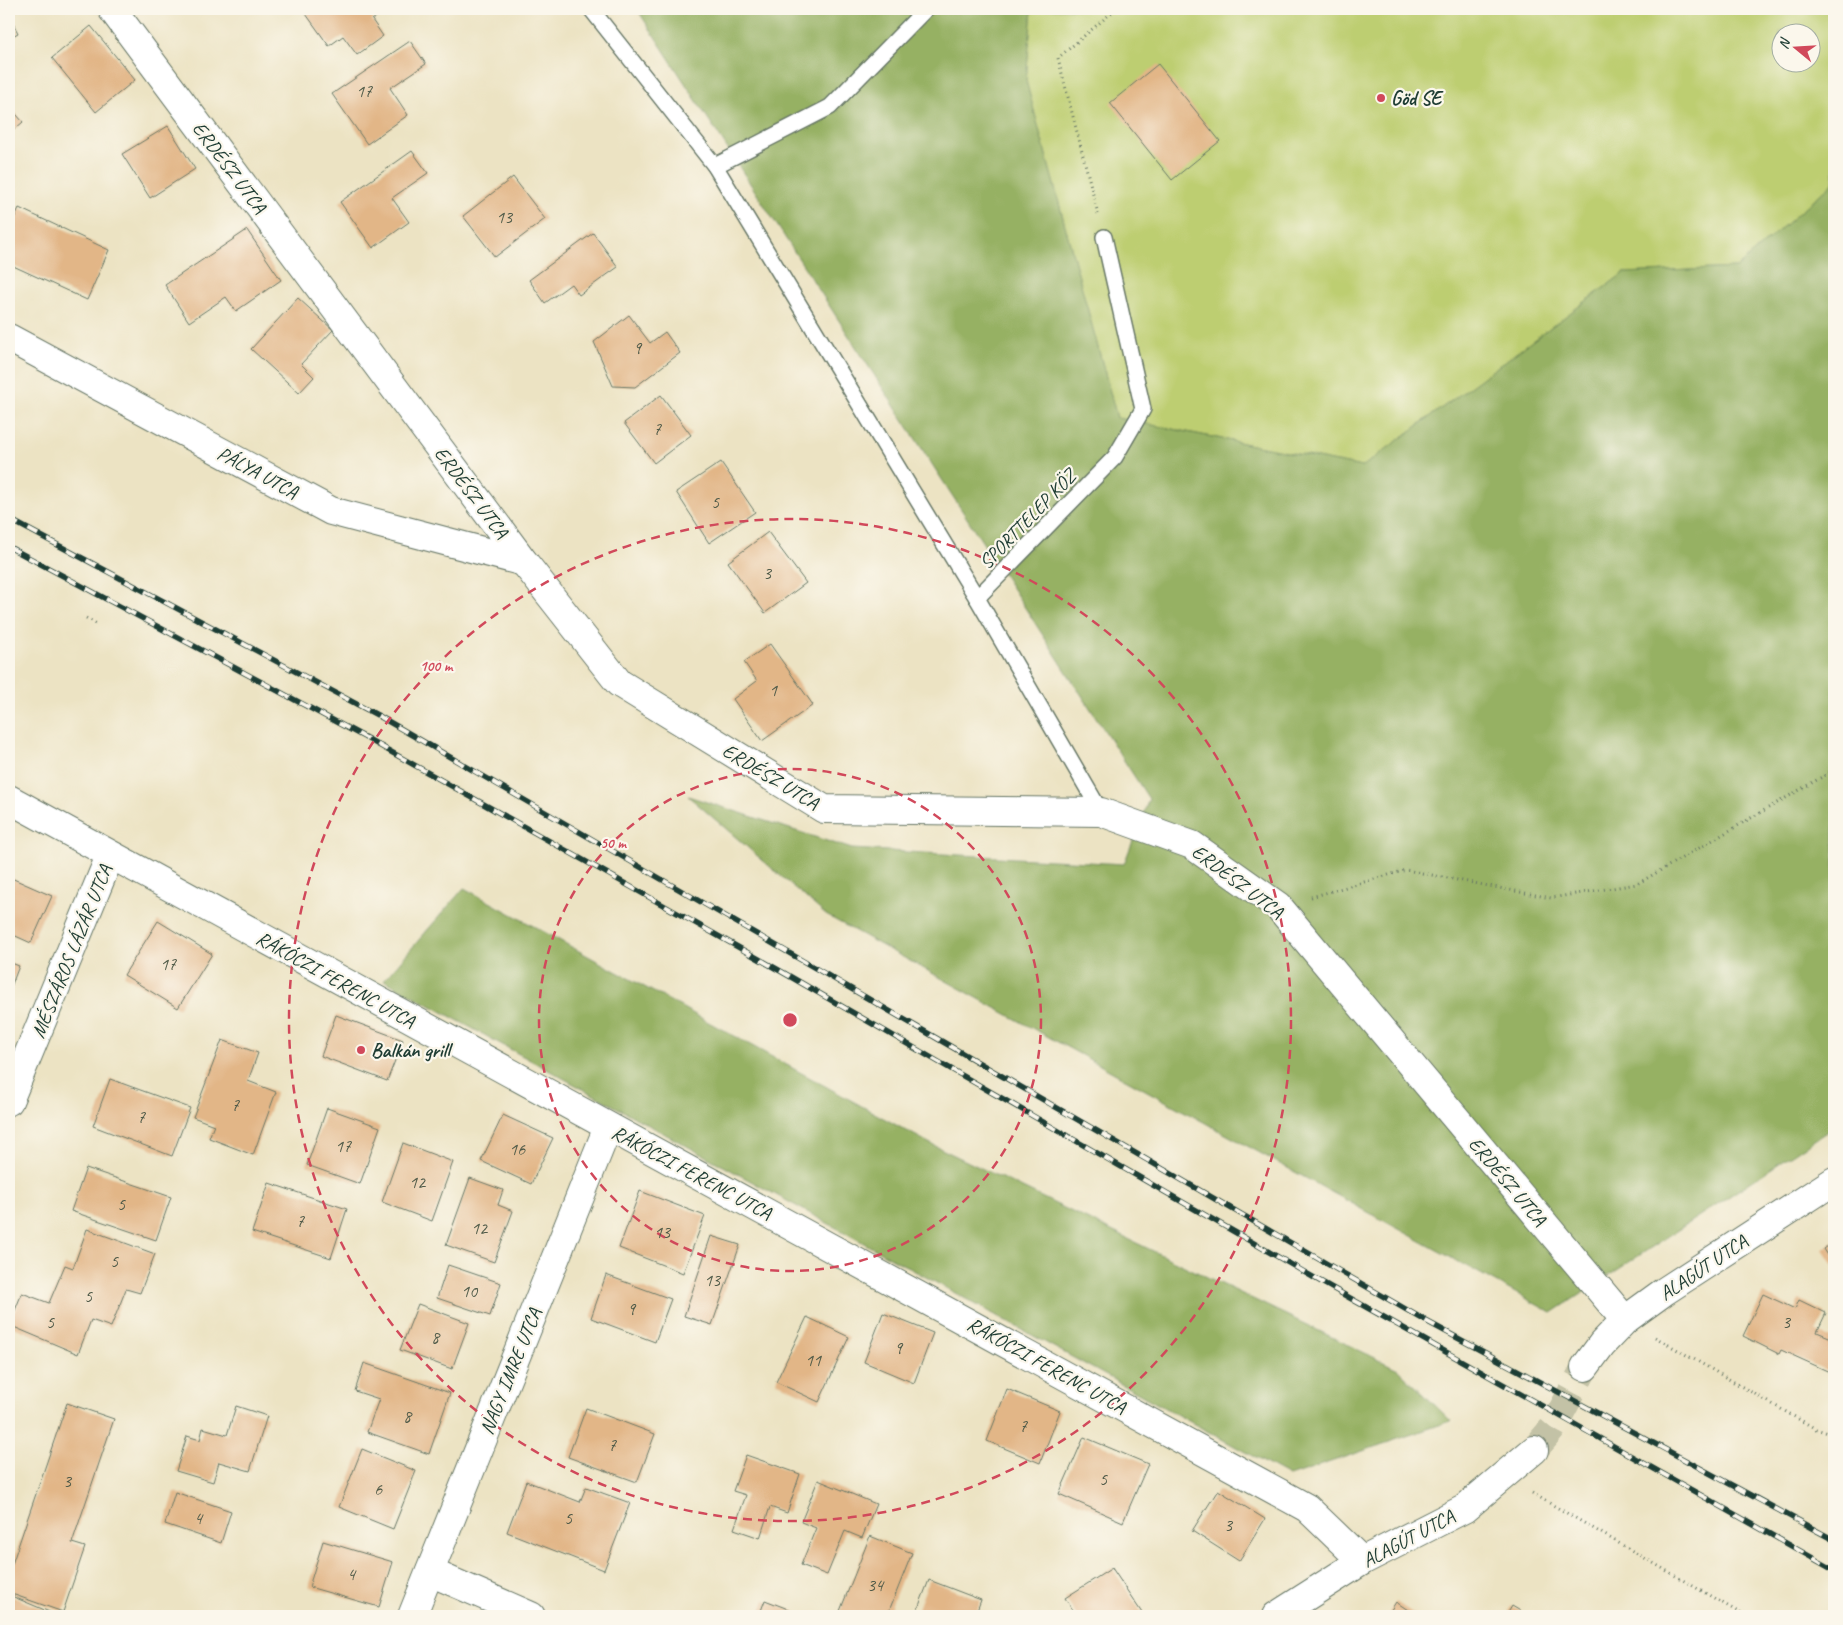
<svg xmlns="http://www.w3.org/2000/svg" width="1843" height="1625" font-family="Caveat,sans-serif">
  <rect width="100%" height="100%" fill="#fbf7ec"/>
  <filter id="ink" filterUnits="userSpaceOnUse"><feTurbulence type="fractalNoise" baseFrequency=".02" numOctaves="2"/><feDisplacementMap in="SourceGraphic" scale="10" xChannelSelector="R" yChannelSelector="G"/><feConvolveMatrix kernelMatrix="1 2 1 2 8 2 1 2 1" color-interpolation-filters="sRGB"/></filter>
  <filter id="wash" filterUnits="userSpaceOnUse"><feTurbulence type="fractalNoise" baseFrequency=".0096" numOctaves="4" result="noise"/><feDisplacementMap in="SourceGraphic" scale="20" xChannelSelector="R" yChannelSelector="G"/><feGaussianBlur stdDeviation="1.12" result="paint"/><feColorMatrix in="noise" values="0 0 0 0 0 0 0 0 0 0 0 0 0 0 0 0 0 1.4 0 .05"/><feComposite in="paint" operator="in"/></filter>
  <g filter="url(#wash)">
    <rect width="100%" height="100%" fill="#ece3c3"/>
    <!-- green -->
    <path fill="#bdce71" stroke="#6e8652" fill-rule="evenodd" d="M1032,9h802v173l-98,86 -112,5 -262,194 -245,-49 -91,-337zM1780,32h30v30h-30z"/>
    <!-- forest -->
    <g fill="#96b163" stroke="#5a774c">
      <path d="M637,9h395l-6,72 91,337 245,49 262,-194 112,-5 98,-86v945l-282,186 -726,-398 -138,-119 164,53 272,15 25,-65z"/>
      <path d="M464,888l465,255 469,226 53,52 -162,55 -905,-496z"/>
    </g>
    <g id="blocks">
      <!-- building -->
      <g fill="#e2b687">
        <path d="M313,9h70l1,2 -12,9 11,16 -26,19 -14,-19 -14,10 -23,-32z"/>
        <path d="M9,15l9,18 -9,5z"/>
        <path d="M91,26l44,54 -39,32 -44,-54z"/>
        <path d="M410,41l16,23 -36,24 18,27 -41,29 -35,-50z"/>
        <path d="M1158,64l62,77 -48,39 -62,-77z"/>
        <path d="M9,106l14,16 -14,12z"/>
        <path d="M168,126l27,43 -45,29 -28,-44z"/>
        <path d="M412,151l16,22 -36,25 17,24 -36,26 -33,-46z"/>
        <path d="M513,177l32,42 -50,38 -32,-41z"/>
        <path d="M19,208l90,42 -22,50 -78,-36v-35z"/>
        <path d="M247,230l34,50 -45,31 -10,-14 -37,25 -24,-37z"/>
        <path d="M593,233l25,34 -39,28 -8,-11 -26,19 -16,-23z"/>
        <path d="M298,298l35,32 -32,34 13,13 -15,16 -48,-44z"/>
        <path d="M629,315l21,28 15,-11 15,21 -45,34 -22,-1 -19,-44z"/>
        <path d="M661,395l30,40 -37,28 -30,-40z"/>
        <path d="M721,462l34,50 -46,31 -33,-51z"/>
        <path d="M768,532l38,51 -41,30 -37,-51z"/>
        <path d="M770,644l43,61 -51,36 -29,-42 24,-18 -13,-19z"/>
        <path d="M9,877l43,19 -21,47 -22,-10z"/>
        <path d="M158,921l54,33 -34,54 -54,-33z"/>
        <path d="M9,962l10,4 -10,26z"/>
        <path d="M336,1015l67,25 -16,41 -66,-25z"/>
        <path d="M222,1040l36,13 -10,28 28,11 -23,63 -44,-17 5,-13 -21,-8z"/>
        <path d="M110,1079l80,29 -18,48 -79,-30z"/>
        <path d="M327,1108l53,19 -20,57 -53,-19z"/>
        <path d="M503,1115l50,23 -22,46 -50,-23z"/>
        <path d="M403,1143l50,19 -21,59 -50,-19z"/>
        <path d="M86,1168l85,29 -15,43 -85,-29z"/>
        <path d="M470,1178l33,12 -5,15 15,6 -19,51 -48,-17z"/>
        <path d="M269,1183l78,26 -16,49 -79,-26z"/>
        <path d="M640,1191l65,25 -22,57 -64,-25z"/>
        <path d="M87,1229l68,25 -15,39 -14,-4 -15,38 -20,-7 -13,34 -69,-29 13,-32 27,10 16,-38 8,3z"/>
        <path d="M711,1236l29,9 -28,80 -28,-9z"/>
        <path d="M1834,1241v25l-11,-17z"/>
        <path d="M448,1265l53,18 -11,33 -53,-18z"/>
        <path d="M606,1275l65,24 -16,43 -64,-24z"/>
        <path d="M1763,1294l32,15 4,-9 27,13 -9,19 17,7v35l-53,-24 -2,4 -36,-18z"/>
        <path d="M418,1304l51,19 -17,46 -52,-19z"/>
        <path d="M883,1313l50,20 -19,50 -50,-21z"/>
        <path d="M807,1317l42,20 -30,65 -43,-20z"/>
        <path d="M364,1363l86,30 -21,61 -62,-22 12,-33 -24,-8z"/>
        <path d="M1007,1389l53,22 -20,52 -53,-22z"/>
        <path d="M67,1403l47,16 -42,124 13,4 -22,65 -54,-19v-20z"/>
        <path d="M236,1406l31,10 -17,55 -31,-9 -6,20 -37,-11 11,-35 13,4 3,-12 24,7z"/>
        <path d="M586,1408l69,26 -18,48 -69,-25z"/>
        <path d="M1084,1437l64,27 -25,58 -64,-28z"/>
        <path d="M362,1449l54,22 -23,58 -54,-22z"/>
        <path d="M746,1455l54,19 -13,39 -17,-6 -10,31 -26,-9 12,-34 -13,-4z"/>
        <path d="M818,1480l58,24 -14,34 -17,-7 -18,44 -26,-10 15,-37 -15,-6z"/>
        <path d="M526,1481l54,21 6,-15 44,16 -26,67 -97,-38z"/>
        <path d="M1218,1490l47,29 -26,42 -47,-30z"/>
        <path d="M175,1492l56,19 -10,32 -56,-19z"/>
        <path d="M870,1536l42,17 -25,63h-49z"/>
        <path d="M323,1541l70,21 -14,45 -70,-20z"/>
        <path d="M1112,1568l32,48h-67l-12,-18z"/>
        <path d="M929,1580l52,20 -6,16h-60z"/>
        <path d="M9,1595l50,21h-50z"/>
        <path d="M765,1600l41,16h-47z"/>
        <path d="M1396,1602l21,14h-30z"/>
        <path d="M1512,1606l17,10h-23z"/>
      </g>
    </g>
  </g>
  <g filter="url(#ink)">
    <use href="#blocks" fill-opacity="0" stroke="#677766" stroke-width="1"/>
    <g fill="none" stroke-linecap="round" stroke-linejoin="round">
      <!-- secondary-tunnel -->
      <path stroke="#c3c2a6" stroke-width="28" stroke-dasharray="28 14" stroke-linecap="butt" d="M1534,1450l18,-21 33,-62"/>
      <!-- lane casing -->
      <g stroke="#677766" stroke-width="18">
        <g id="lane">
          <path d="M591,9l124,157 262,432"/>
          <path d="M715,166l115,-59 96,-98"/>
          <path d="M1101,812l-124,-214 138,-141 28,-48 -39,-172"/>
        </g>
      </g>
      <!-- street casing -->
      <g stroke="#677766" stroke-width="30">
        <g id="street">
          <path d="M112,9l412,553 95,121 205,126 277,3 91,33 86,61 347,414"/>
          <path d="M9,338l322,173 193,51"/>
          <path d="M9,799l1298,709 55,53"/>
          <path d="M9,1101l101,-245"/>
          <path d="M430,1572l101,44"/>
          <path d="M412,1616l196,-489"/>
        </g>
      </g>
      <!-- secondary casing -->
      <g stroke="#677766" stroke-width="30">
        <g id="secondary">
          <path d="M1585,1367l17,-23 23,-24 40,-29 169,-110"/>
          <path d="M1276,1616l86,-55 102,-52 70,-59"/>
        </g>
      </g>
      <!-- path -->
      <g stroke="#677766" stroke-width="3" stroke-dasharray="1 4" stroke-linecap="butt">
        <path d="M1098,214l-40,-156 58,-49"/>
        <path d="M86,618l13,7"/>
        <path d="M1311,897l95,-27 145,28 86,-14 197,-114"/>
        <path d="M1655,1337l161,92 18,6"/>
        <path d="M1532,1493l213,123"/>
      </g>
      <!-- lane -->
      <use href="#lane" stroke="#fff" stroke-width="15"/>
      <!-- street -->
      <use href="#street" stroke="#fff" stroke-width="28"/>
      <!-- secondary -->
      <use href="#secondary" stroke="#fff" stroke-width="28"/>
      <!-- rail casing -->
      <g stroke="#1f3d34" stroke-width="5.5">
        <g id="rail">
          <path d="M9,519l370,197 1047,605 408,219"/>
          <path d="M9,547l359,192 416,234 541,311 509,286"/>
        </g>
      </g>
      <!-- rail -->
      <use href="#rail" stroke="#fbf7ec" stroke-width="4" stroke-dasharray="11" stroke-linecap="butt"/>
    </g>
  </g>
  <!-- distance rings -->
  <g fill="none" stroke="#d1495b" stroke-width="2.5" stroke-dasharray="9 6">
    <circle cx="790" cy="1020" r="251"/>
    <circle cx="790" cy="1020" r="501"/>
  </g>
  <!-- markers -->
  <g fill="#d1495b" stroke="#fbf7ec" stroke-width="2">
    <circle cx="1381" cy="98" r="5"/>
    <circle cx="361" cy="1050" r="5"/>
  </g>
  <g text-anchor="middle" stroke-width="4.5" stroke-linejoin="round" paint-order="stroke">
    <!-- number labels -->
    <g font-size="18" fill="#505b49">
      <text x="364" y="97">17</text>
      <text x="504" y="223">13</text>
      <text x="637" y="354">9</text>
      <text x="657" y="435">7</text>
      <text x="715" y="508">5</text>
      <text x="767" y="579">3</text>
      <text x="773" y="696">1</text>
      <text x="168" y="970">17</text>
      <text x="235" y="1111">7</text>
      <text x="141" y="1123">7</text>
      <text x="343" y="1152">17</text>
      <text x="517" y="1155">16</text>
      <text x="417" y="1188">12</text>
      <text x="121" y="1210">5</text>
      <text x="300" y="1227">7</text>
      <text x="479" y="1234">12</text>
      <text x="662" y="1238">13</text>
      <text x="114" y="1267">5</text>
      <text x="712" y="1286">13</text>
      <text x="469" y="1297">10</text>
      <text x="88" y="1302">5</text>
      <text x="631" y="1315">9</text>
      <text x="50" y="1328">5</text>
      <text x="1786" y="1328">3</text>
      <text x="435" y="1343">8</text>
      <text x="898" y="1354">9</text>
      <text x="813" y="1366">11</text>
      <text x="407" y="1422">8</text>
      <text x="1023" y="1432">7</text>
      <text x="612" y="1451">7</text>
      <text x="1103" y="1485">5</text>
      <text x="67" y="1487">3</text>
      <text x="378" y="1495">6</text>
      <text x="198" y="1524">4</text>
      <text x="568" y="1524">5</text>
      <text x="1228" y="1531">3</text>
      <text x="351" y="1580">4</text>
      <text x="875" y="1591">34</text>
    </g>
    <!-- poi labels -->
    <g font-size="20" font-weight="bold" fill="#1f3d34" stroke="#fbf7ec" text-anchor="start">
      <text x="1391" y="105">Göd SE</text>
      <text x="371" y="1057">Balkán grill</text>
    </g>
    <!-- street labels -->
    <g font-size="20" fill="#1f3d34" stroke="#fbf7ec">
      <text transform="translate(230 167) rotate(53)" y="7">ERDÉSZ UTCA</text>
      <text transform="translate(258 472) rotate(28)" y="7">PÁLYA UTCA</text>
      <text transform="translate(472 492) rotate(53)" y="7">ERDÉSZ UTCA</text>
      <text transform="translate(1027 519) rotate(-46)" y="7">SPORTTELEP KÖZ</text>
      <text transform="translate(771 776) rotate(31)" y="7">ERDÉSZ UTCA</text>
      <text transform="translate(1238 881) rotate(37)" y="7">ERDÉSZ UTCA</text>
      <text transform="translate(71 951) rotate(-68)" y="7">MÉSZÁROS LÁZÁR UTCA</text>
      <text transform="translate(336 979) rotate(29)" y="7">RÁKÓCZI FERENC UTCA</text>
      <text transform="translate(692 1172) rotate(28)" y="7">RÁKÓCZI FERENC UTCA</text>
      <text transform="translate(1508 1181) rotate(50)" y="7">ERDÉSZ UTCA</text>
      <text transform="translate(1703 1267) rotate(-34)" y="7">ALAGÚT UTCA</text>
      <text transform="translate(1047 1365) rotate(29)" y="7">RÁKÓCZI FERENC UTCA</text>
      <text transform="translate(510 1371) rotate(-68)" y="7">NAGY IMRE UTCA</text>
      <text transform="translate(1408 1538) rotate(-28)" y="7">ALAGÚT UTCA</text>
    </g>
  </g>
  <circle cx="790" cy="1020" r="8" fill="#d1495b" stroke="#fbf7ec" stroke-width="2.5"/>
  <g font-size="15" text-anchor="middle" font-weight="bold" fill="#d1495b" stroke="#fbf7ec" stroke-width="4.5" stroke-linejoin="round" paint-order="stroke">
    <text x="436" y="671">100 m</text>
    <text x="613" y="848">50 m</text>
  </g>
  <!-- margin -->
  <rect width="1843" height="1625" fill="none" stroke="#fbf7ec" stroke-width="30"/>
  <!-- north arrow -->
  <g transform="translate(1796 48) rotate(288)"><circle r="24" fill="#fbf7ec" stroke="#a3ada2"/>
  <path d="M0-4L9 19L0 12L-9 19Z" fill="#d1495b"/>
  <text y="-8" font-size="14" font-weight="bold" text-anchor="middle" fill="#1f3d34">N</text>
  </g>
</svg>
